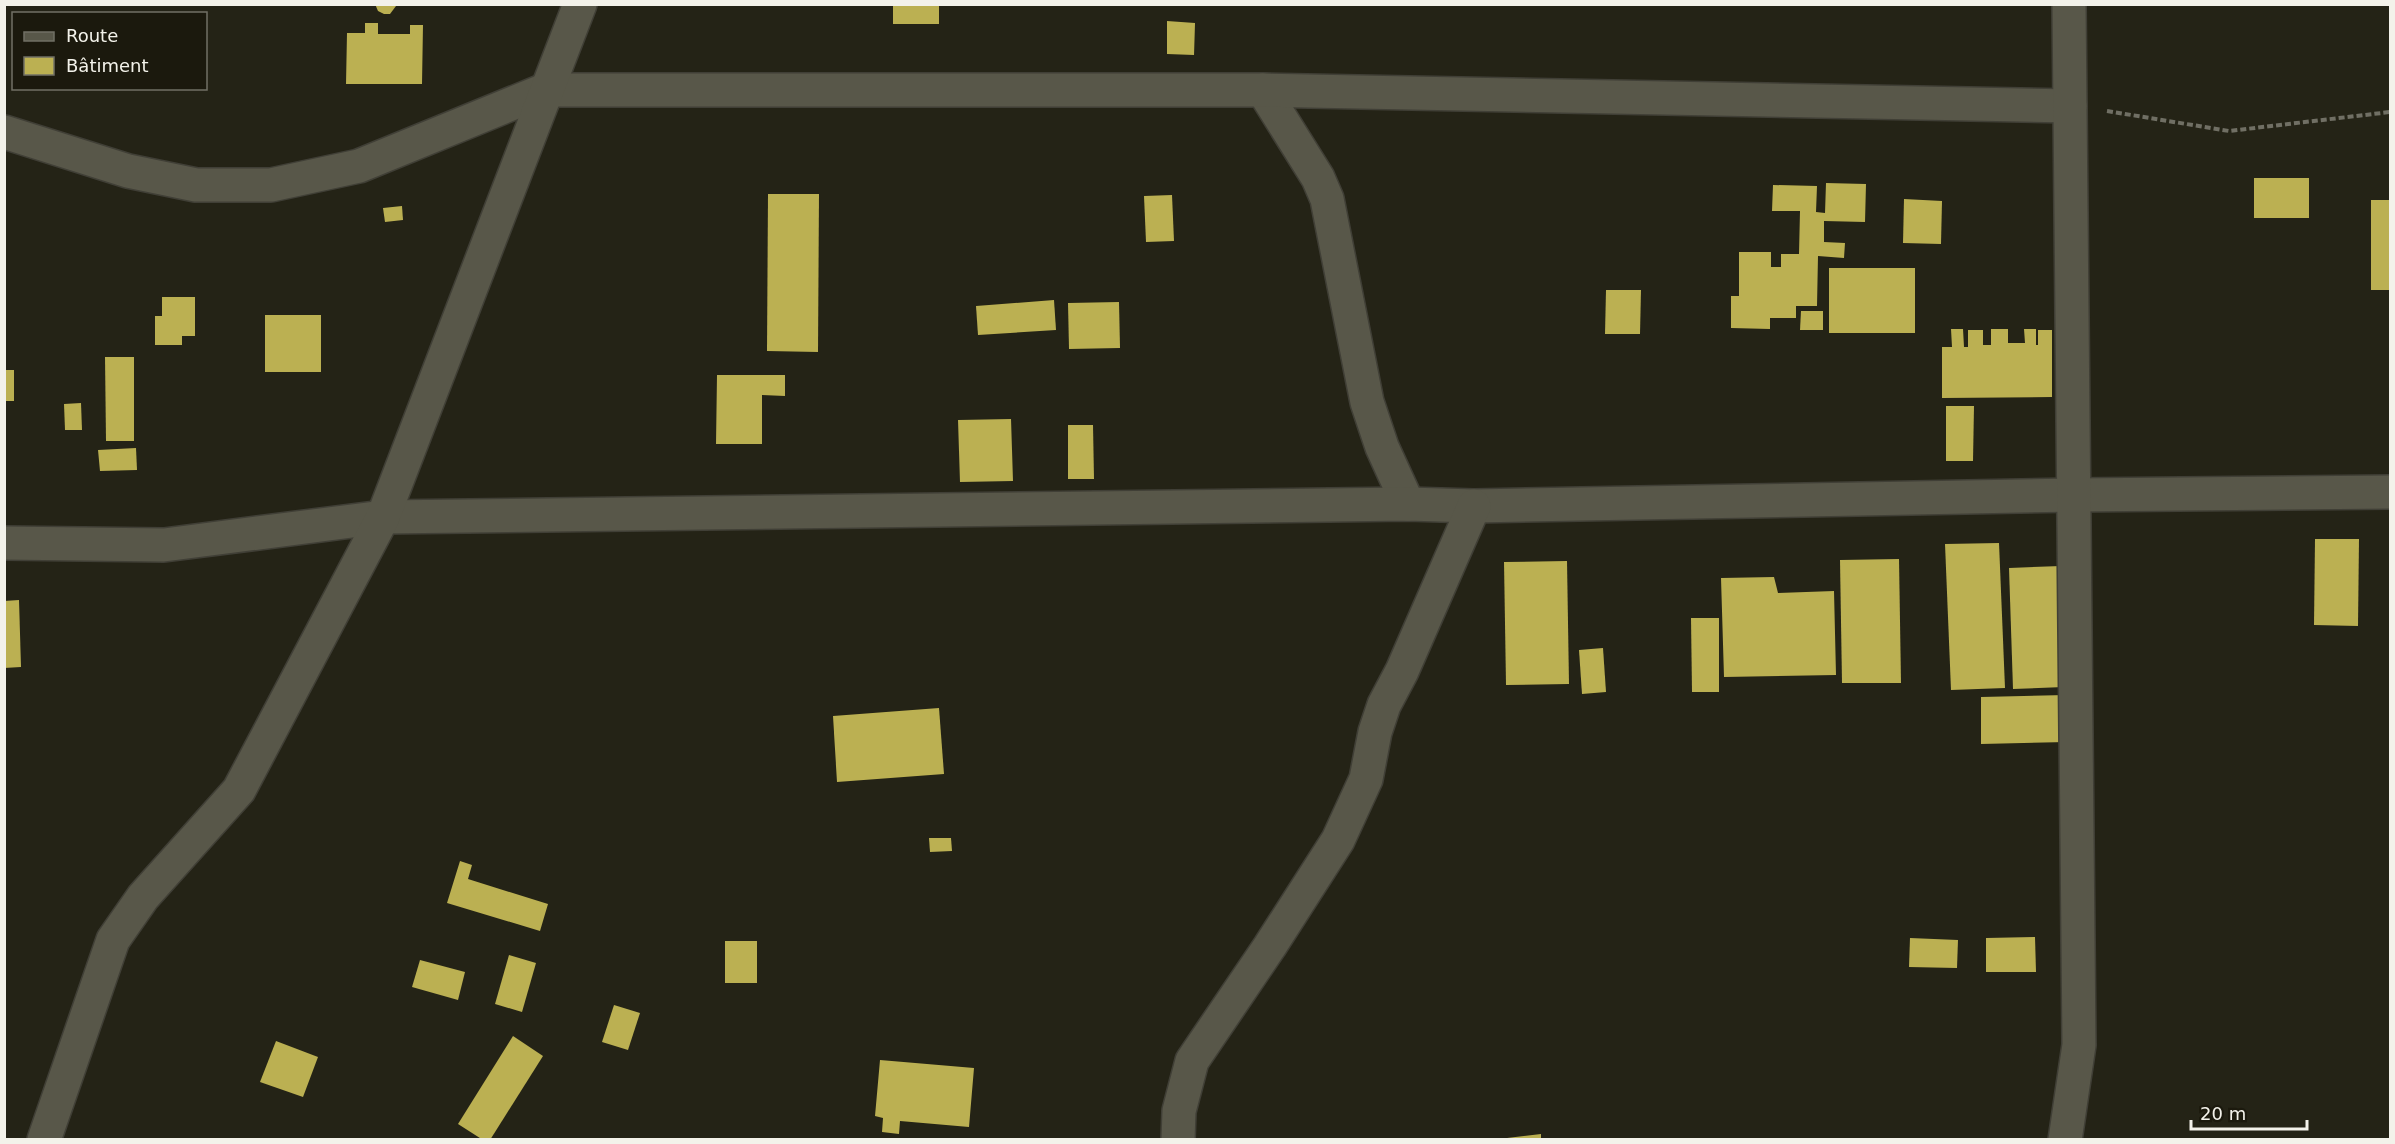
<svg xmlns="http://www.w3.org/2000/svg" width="2395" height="1144" font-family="'DejaVu Sans',sans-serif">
  <rect width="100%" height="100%" fill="#242316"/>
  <!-- building -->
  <g fill="#bbb052">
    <path d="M375,4h21v2l-6,8h-6l-6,-3z"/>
    <rect x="893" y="4" width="46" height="20"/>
    <path d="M1167,21l28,2 -1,32 -27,-1z"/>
    <path d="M365,23h13v11h32v-9h13l-1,59h-76l1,-51h18z"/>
    <rect x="2254" y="178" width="55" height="40"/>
    <path d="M1826,183l40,1 -1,38 -41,-1v21l21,1 -1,15 -26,-2 -1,50h-21v12h-26v11l-39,-1v-32h8v-44h32v15h10v-13h18l1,-43h-28l1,-26 44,1 -1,26 9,1z"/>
    <path d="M768,194h51l-1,158 -51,-1z"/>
    <path d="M1172,195l2,46 -28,1 -2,-46z"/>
    <path d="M1904,199l38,2 -1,43 -38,-1z"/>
    <rect x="2371" y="200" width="19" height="90"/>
    <path d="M402,206l1,14 -18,2 -2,-14z"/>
    <rect x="1829" y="268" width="86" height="65"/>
    <path d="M1606,290h35l-1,44h-35z"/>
    <path d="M162,297h33v39h-13v9h-27v-29h7z"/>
    <path d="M1054,300l2,30 -78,5 -2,-29z"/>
    <path d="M1119,302l1,46 -51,1 -1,-46z"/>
    <path d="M1801,311h22v19h-23z"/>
    <rect x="265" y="315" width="56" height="57"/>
    <path d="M1951,329h12l1,18h4v-17h15v15h8v-16h17v14h17l-1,-14h12v16h2v-15h14v67l-110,1v-51h10z"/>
    <path d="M105,357h29v84h-28z"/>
    <rect x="4" y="370" width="10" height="31"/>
    <path d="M717,375h68v21l-23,-1v49h-46z"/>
    <path d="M81,403l1,27h-17l-1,-26z"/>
    <path d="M1946,406h28l-1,55h-27z"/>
    <path d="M1011,419l2,62 -53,1 -2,-62z"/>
    <path d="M1068,425h25l1,54h-26z"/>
    <path d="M136,448l1,22 -37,1 -2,-21z"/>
    <path d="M2315,539h44l-1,87 -44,-1z"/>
    <path d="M1999,543l6,145 -54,2 -6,-146z"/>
    <path d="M1899,559l2,124h-59l-2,-123z"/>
    <path d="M1567,561l2,123 -63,1 -2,-123z"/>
    <path d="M2061,566l3,121 -51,2 -4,-121z"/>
    <path d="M1774,577l4,16 56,-2 2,84 -112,2 -3,-99z"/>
    <path d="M19,600l2,67 -17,1v-67z"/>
    <path d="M1691,618h28v74h-27z"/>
    <path d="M1603,648l3,44 -24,2 -3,-44z"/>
    <path d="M2066,695l1,47 -86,2v-47z"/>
    <path d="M939,708l5,66 -107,8 -4,-66z"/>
    <path d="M929,838h22l1,13 -22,1z"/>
    <path d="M460,861l12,4 -4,14 80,25 -8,27 -93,-28z"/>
    <path d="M2035,937l1,35h-50v-34z"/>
    <path d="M1910,938l48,2 -1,28 -48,-1z"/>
    <rect x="725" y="941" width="32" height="42"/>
    <path d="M509,955l27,8 -14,49 -27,-8z"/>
    <path d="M420,960l45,12 -7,28 -46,-13z"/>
    <path d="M614,1005l26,8 -12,37 -26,-8z"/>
    <path d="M513,1036l30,20 -53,84h-7l-25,-16z"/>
    <path d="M276,1041l42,16 -15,40 -43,-15z"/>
    <path d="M880,1060l94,8 -5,59 -69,-6 -1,13 -17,-2 1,-14 -8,-2z"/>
    <path d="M1541,1134v6h-34v-2z"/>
  </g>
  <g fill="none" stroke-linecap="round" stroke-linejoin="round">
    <!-- street casing -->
    <g stroke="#403f36" stroke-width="36">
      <g id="street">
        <path d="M1263,90l55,88 9,21 40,203 15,45 26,57"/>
        <path d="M4,132l124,39 68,14h75l88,-19 186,-76h718l807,16"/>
        <path d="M4,543l160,2 219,-28 1025,-13 66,2 600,-11 316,-3"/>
        <path d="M44,1140l69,-200 30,-43 96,-107 144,-273 197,-513"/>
        <path d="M1178,1140l1,-29 13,-50 78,-115 68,-106 28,-61 9,-47 9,-27 18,-34 72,-165"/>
        <path d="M2065,1140l14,-95 -10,-1041"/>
      </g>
    </g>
    <!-- path -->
    <path stroke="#706f64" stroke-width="4" stroke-dasharray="6 3" stroke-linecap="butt" d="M2107,111l122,20 161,-19"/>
    <!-- street -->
    <use href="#street" stroke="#585749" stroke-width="33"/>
  </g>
  <!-- border -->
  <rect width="2395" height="1144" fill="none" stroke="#f3f2ea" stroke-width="12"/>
  <!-- legend -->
  <rect x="12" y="12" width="195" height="78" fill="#1b190d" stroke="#717065" stroke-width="1.5"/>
  <rect x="24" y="32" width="30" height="9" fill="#585749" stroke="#717065" stroke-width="1.5"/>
  <text x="66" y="42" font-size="18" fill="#f3f2ea">Route</text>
  <rect x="24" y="57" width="30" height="18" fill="#bbb052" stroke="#717065" stroke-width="1.5"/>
  <text x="66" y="72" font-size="18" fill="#f3f2ea">Bâtiment</text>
  <!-- scale -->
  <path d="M2191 1120v9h116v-9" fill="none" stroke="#f3f2ea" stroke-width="3"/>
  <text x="2200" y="1120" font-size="18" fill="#f3f2ea" stroke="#1b190d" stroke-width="4.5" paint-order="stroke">20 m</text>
</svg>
